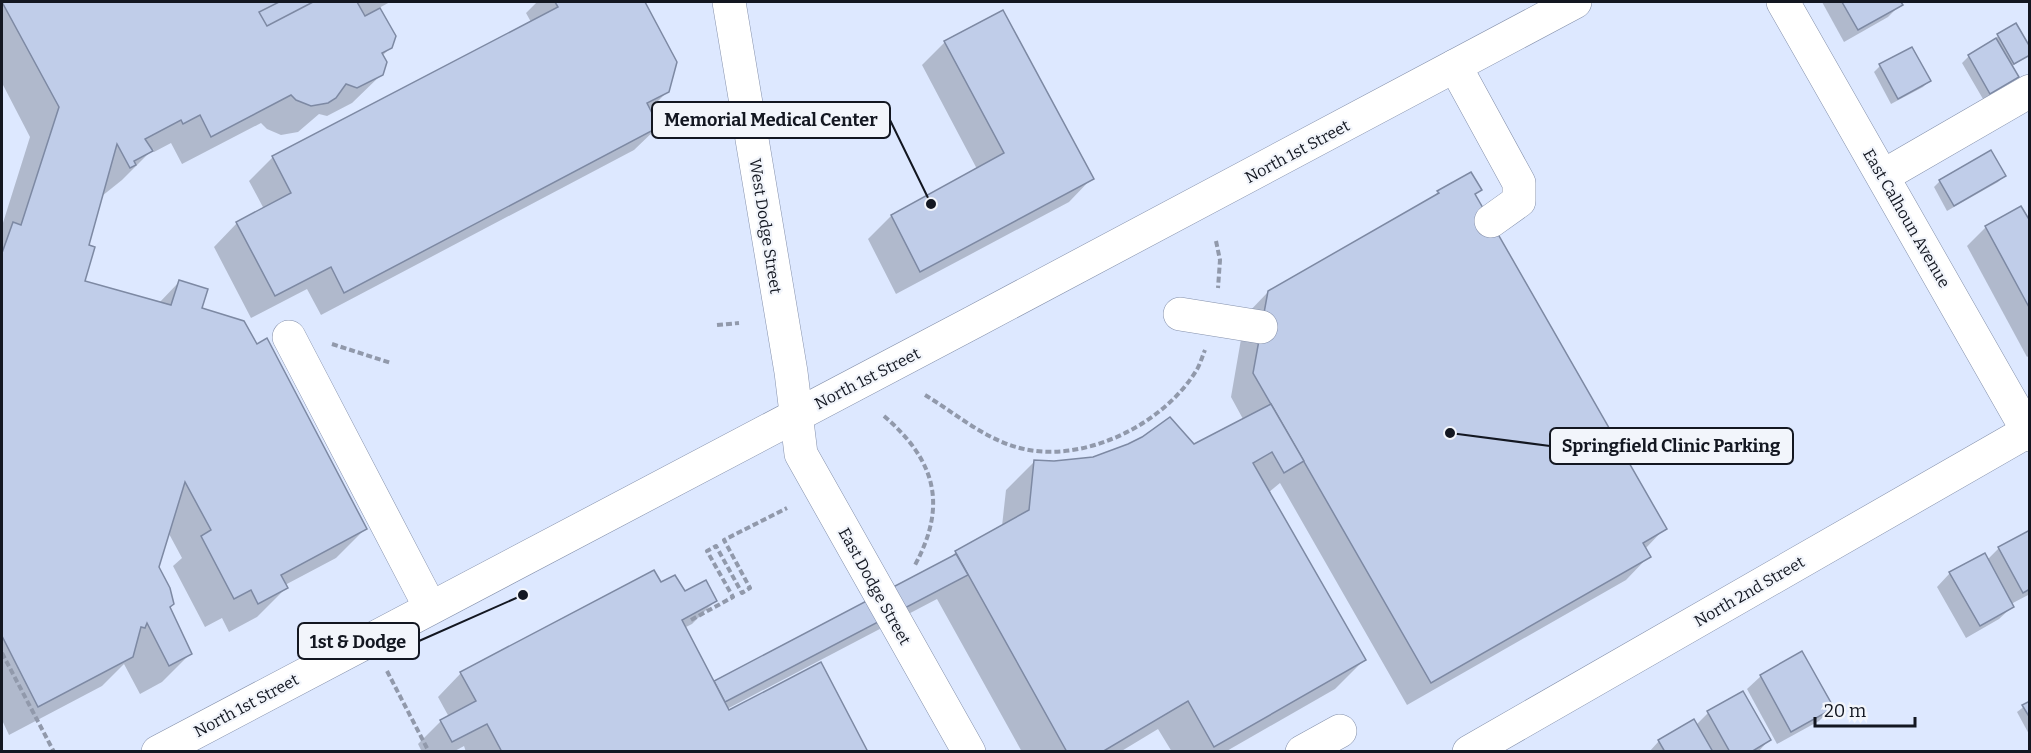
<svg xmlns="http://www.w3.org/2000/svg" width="2031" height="753" font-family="Bitter,serif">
  <rect width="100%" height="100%" fill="#dde8ff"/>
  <!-- shadow -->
  <g fill="#0003">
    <path d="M2,2h388l-11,6 15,28 -3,11 -9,9v18l-30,29 -25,13 -8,-2 -21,18 -17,3 -14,-6 -6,-6 -79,41 -11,-21 -17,9 -1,-3 -31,31 -20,16 -15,50 -4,36 76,21 20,-21 186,247 -29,29 -51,27 1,3 -29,29 -28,15 -7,-14 -17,9 -32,-61 9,-8 -14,-26 -11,35 12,41 22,45 -29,29 -22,12 -16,-30 -22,22 -93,49 -7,-15v-494l28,-89 -28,-54z"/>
    <path d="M537,2h111l-3,2 23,87 -19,19 9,17 -24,23 -313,165 -14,-26 -56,29 -37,-71 23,-24 27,-14 -15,-28 24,-24 258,-135 -5,-9z"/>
    <path d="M1822,2h77l2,2 -13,13 -44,25z"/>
    <path d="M2016,25l14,29 -19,13 6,10 -7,6 -27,16 -21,-36 7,-7 23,-13 6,-7z"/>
    <path d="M945,42l147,136 -23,24 -173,92 -28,-55 23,-23 86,-47 -55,-104z"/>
    <path d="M1880,66l49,15 -6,6 -32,17 -17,-32z"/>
    <path d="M1471,174l9,15 -6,6 191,333 -20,21 4,7 -23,24 -219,125 -127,-222 -12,10 96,167 -29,29 -110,63h-53l-14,-23 -38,23h-98l-85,-153 -210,110 1,3 138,40h-400l-2,-6 -11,6h-31l-4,-8 23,-23 8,-4 -11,-20 23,-24 199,-89 24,9 31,8 -23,23 -8,4 29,55 235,-123 8,-8 46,-26 4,-36 29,-29 19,1 140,-16 49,-27 -12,-22 14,-81 23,-24 163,-93 7,-7z"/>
    <path d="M2004,176l-6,6 -51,29 -13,-24 6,-6z"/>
    <path d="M2021,208l9,16v131l-3,2 -60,-111 19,-19z"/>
    <path d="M2030,532v62l-19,10 2,2 -14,13 -33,19 -29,-51 13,-14 37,-13 12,-12z"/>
    <path d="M1801,654l31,54 -13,13 -42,23 -30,-55 14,-13z"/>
    <path d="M2030,702v34l-13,-24z"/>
    <path d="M1708,713l61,27 -11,12h-109l10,-11 37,-16z"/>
  </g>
  <!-- building -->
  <g fill="#c0cde9" stroke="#7d89a3" stroke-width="1.5">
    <path d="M2,2h355l8,14 15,-8 16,28 -4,12 -10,5 5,9 -4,13 -26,13 -11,-4 -10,14 -8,5 -17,3 -15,-6 -5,-5 -80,42 -11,-22 -17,9 -2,-4 -36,19 8,12 -19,10 2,4 -6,3 -13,-24 -28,101 6,2 -10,34 86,24 8,-25 29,9 -6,19 42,13 13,23 10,-6 100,191 -86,46 7,13 -30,16 -7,-14 -17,9 -33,-63 10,-6 -26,-48 -26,85 11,21 4,16 -4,3 22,47 -23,12 -22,-43 -2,5 -4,-1 -8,30 -95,50 -36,-71v-383l11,-31 8,3 38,-118z"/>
    <path d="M279,2h34l-46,24 -8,-14z"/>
    <path d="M555,2h90l32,60 -8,30 -22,11 12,24 -315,166 -13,-26 -56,29 -39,-74 55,-29 -19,-37 286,-149z"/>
    <path d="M1842,2h59l2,3 -45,25z"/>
    <path d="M1003,10l91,169 -174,93 -29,-57 113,-62 -60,-112z"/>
    <path d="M2016,23l14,24v8l-16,9 -17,-30z"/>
    <path d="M1996,38l23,39 -29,17 -22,-39z"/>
    <path d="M1912,47l19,34 -33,18 -19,-35z"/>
    <path d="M1991,150l15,26 -52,30 -15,-26z"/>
    <path d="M1471,172l11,18 -7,4 192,335 -24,14 8,14 -220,126 -178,-310 15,-82 171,-98 -2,-2z"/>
    <path d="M2021,206l9,15v88l-45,-83z"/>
    <path d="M1271,404l33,57 -20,12 -12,-21 -19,11 113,197 -152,87 -26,-46 -86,51h-35l-112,-201 74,-41 5,-50 20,1 39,-4 35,-13 14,-7 28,-20 24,27z"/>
    <path d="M2030,530v59l-7,4 -25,-46z"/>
    <path d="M1985,553l29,54 -34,19 -31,-54z"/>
    <path d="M956,554l12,21 -243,127 -11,-21z"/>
    <path d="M654,570l7,12 14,-7 10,16 21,-11 11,21 -35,19 47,90 92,-48 47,90h-366l-15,-28 -35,18 -12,-22 36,-19 -16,-29z"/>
    <path d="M1802,651l32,57 -43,24 -31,-57z"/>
    <path d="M1743,691l28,49 -20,12h-21l-23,-41z"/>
    <path d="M2030,701v17l-8,-13z"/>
    <path d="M1694,719l19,33h-48l-7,-12z"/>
  </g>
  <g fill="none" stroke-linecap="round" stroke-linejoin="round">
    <!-- minor casing -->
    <g stroke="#8490ab" stroke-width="34">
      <g id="minor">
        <path d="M729,2l62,370 10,82 168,298"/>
        <path d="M1783,2l247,433"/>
        <path d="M1455,66l64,117v18l-28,20"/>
        <path d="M1883,176l147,-85"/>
        <path d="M1180,314l81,13"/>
        <path d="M289,337l141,270"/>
        <path d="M158,752c473,-250 946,-497 1417,-750"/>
        <path d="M1302,752l38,-21"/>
      </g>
    </g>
    <!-- major casing -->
    <g stroke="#8490ab" stroke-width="34">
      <path id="major" d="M1469,752l561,-322"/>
    </g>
    <!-- path -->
    <g stroke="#9199ab" stroke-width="4" stroke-dasharray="6 3" stroke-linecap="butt">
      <path d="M1216,241l4,19 -2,28"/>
      <path d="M717,325l22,-2"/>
      <path d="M332,344l59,19"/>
      <path d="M925,395c30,18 57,42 91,52 64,19 146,-21 180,-76 4,-6 6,-14 9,-21"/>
      <path d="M884,416c51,44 64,88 31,149"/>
      <path d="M691,620l42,-23 -26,-46 9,-5 26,47 8,-5 -26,-48 63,-32"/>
      <path d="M2,653l52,99"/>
      <path d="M387,671l42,81"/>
    </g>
    <!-- minor -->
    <use href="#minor" stroke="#fff" stroke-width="33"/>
    <!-- major -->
    <use href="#major" stroke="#fff" stroke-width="33"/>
  </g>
  <g text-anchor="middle" stroke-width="4.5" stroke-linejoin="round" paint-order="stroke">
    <!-- street labels -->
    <g font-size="16" fill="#131721" stroke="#f2f5fb">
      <text transform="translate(1297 151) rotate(-28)" y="6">North 1st Street</text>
      <text transform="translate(1907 218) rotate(60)" y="6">East Calhoun Avenue</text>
      <text transform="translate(766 226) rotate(81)" y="6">West Dodge Street</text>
      <text transform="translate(867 378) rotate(-27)" y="6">North 1st Street</text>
      <text transform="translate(875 586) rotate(61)" y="6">East Dodge Street</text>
      <text transform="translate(1749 591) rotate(-30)" y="6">North 2nd Street</text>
      <text transform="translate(246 705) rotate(-28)" y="6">North 1st Street</text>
    </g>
  </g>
  <!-- callouts -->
  <path fill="none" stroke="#131721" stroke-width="2" d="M931 204L890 120M1450 433L1550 446M523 595L419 641"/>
  <g fill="#131721" stroke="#f2f5fb" stroke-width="2">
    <circle cx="931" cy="204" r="6"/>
    <circle cx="1450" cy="433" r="6"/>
    <circle cx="523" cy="595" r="6"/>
  </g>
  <g fill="#f2f5fb" stroke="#131721" stroke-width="2">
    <rect x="652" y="102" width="238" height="36" rx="6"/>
    <rect x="1550" y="428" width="243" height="36" rx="6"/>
    <rect x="298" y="623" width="121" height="36" rx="6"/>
  </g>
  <g font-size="18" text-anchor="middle" font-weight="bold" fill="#131721">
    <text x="771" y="126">Memorial Medical Center</text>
    <text x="1671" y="452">Springfield Clinic Parking</text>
    <text x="358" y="648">1st &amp; Dodge</text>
  </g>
  <!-- border -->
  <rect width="2031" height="753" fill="none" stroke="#131721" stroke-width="6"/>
  <!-- scale -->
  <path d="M1815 717v9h100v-9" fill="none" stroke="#131721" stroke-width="3"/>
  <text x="1824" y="717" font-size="18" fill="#131721" stroke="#f2f5fb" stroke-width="4.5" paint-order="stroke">20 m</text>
</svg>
